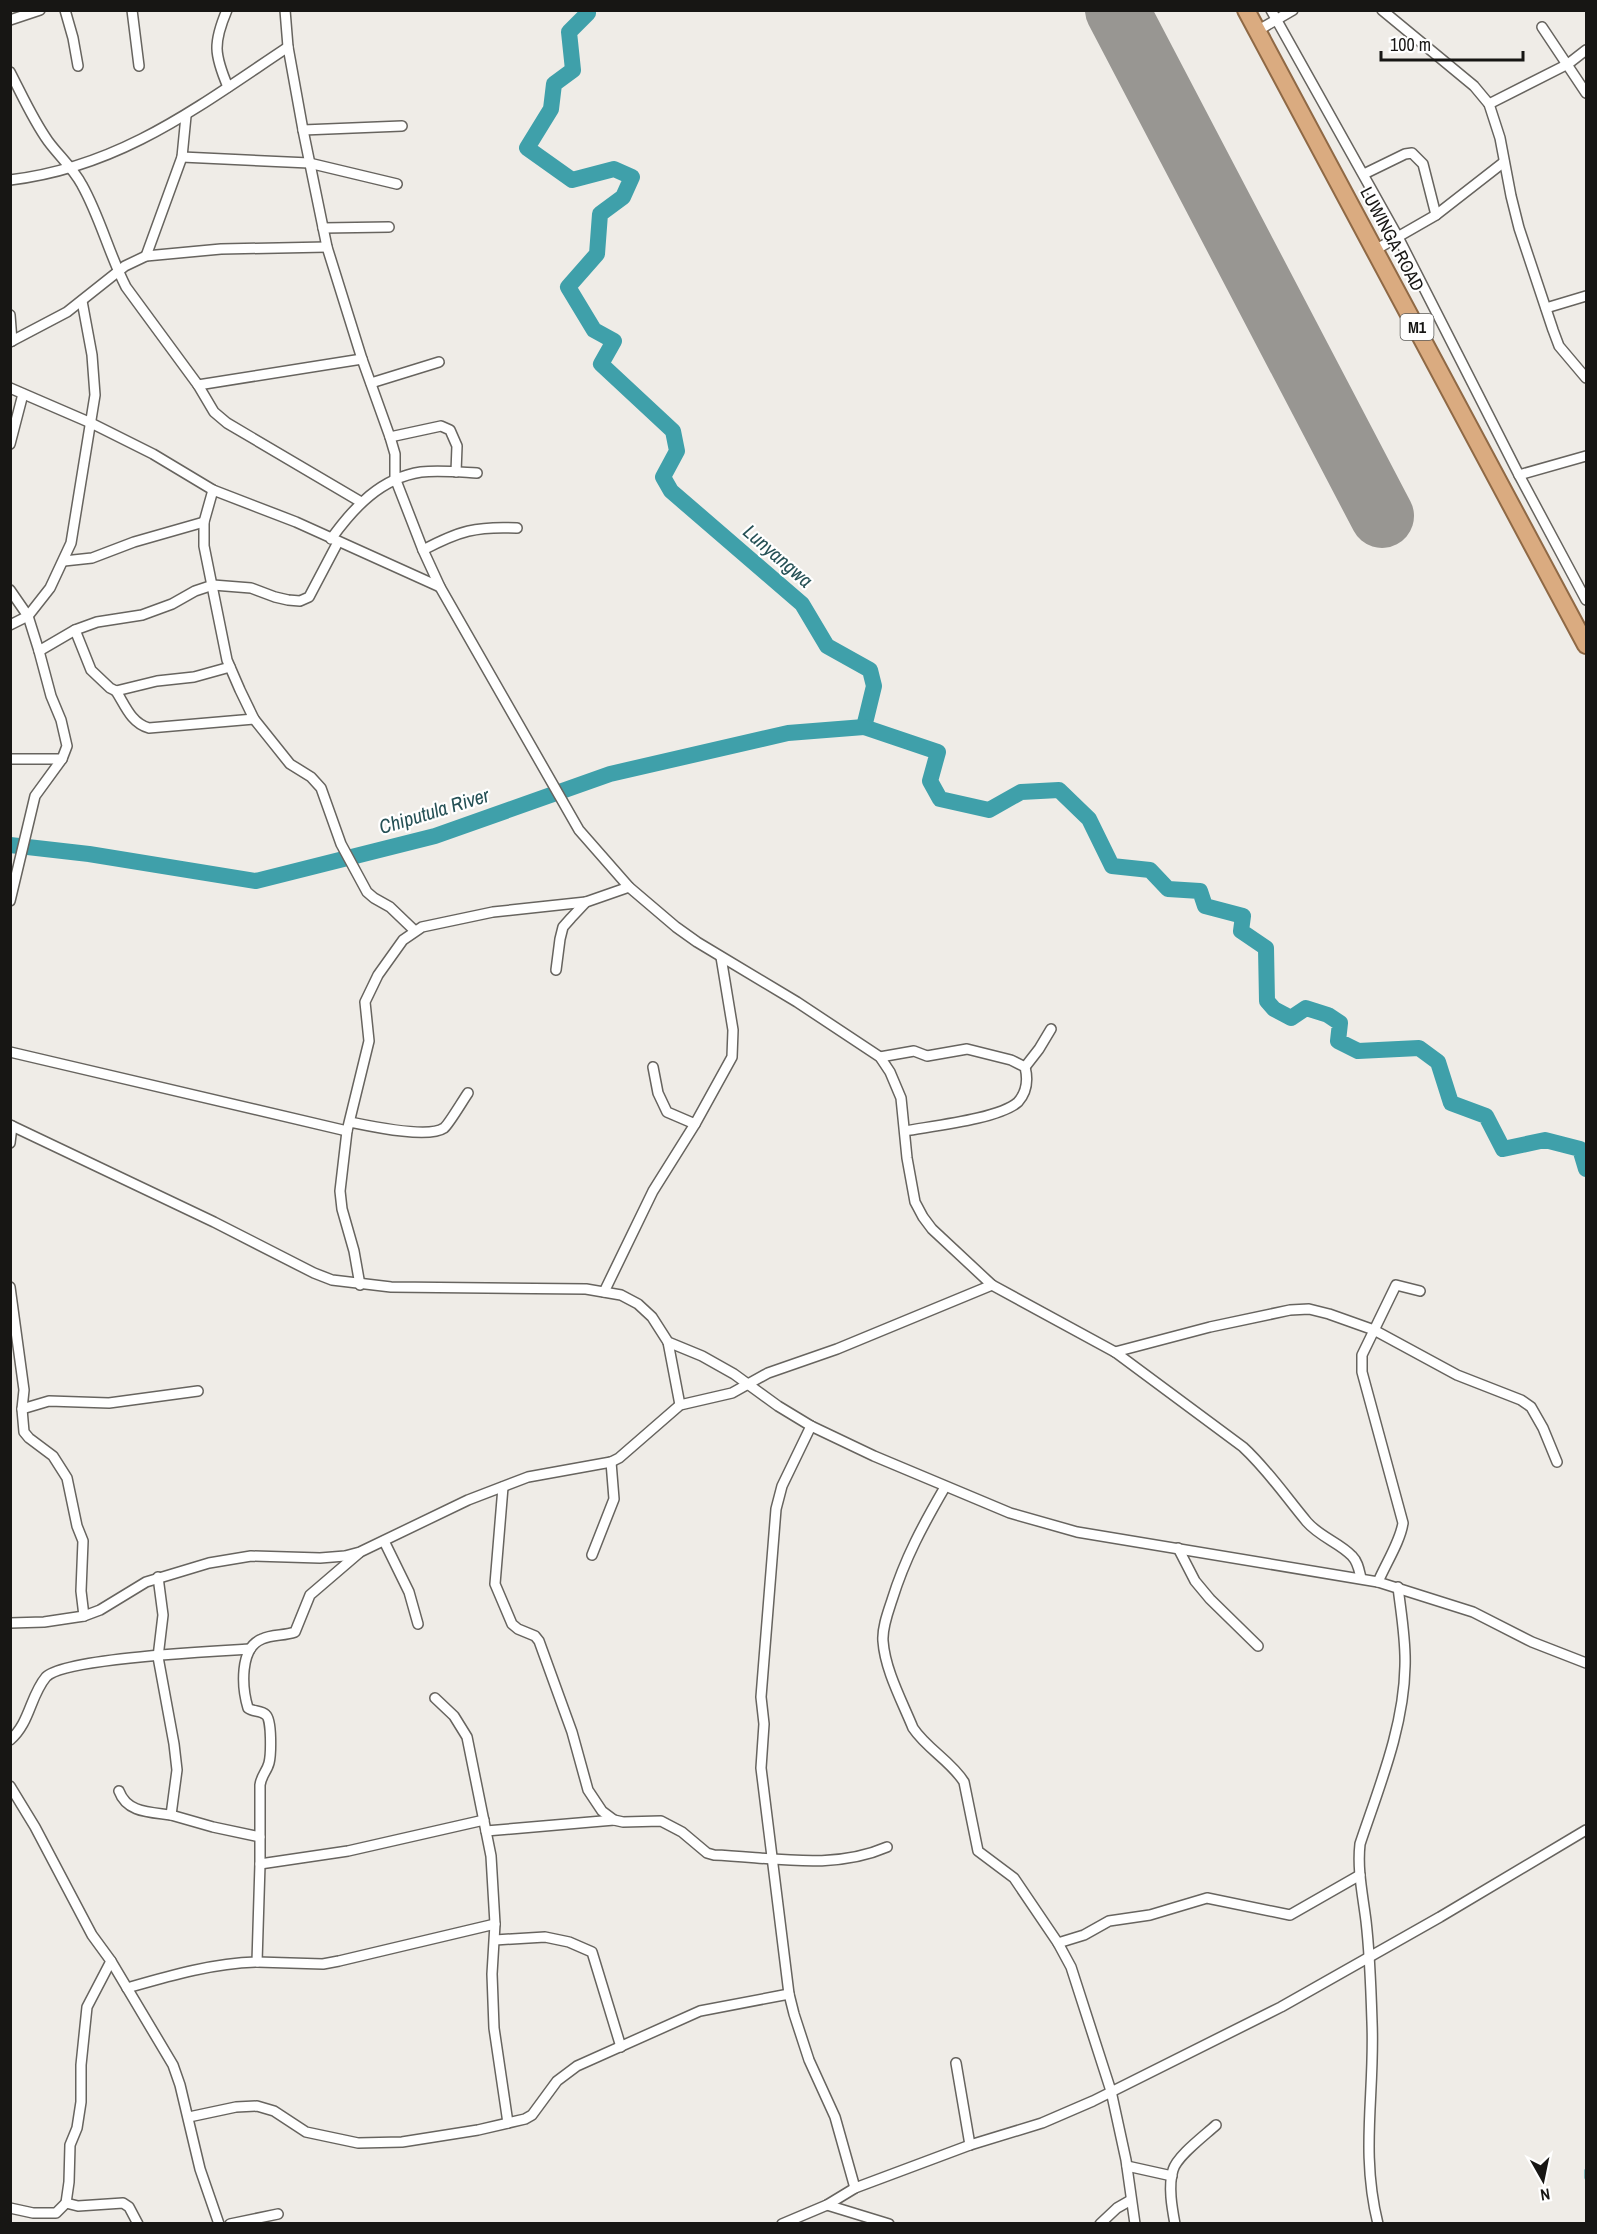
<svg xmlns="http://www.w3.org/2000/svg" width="1597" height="2234" font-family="'Archivo Narrow',sans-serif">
  <rect width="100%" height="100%" fill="#efece7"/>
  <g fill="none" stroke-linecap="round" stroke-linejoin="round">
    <!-- stream -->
    <path stroke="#3fa0aa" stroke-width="3" d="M1586,2170v8"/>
    <!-- river -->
    <g stroke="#3fa0aa" stroke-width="16">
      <path d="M587,10l1,3 -19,19 4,38 -19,14 -3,25 -24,39 45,32 42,-11 18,8 -9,20 -23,17 -3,40 -29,33 26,43 20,11 -13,23 72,67 4,20 -14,26 8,14 131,113 25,42 43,24 4,16 -10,41 74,25 -8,29 10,18 49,11 32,-18 38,-2 30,29 23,47 38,4 18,19 32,2 5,15 38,10 -2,15 25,17 1,53 7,8 17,9 15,-10 22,7 12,8 -2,18 20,10 61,-3 19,14 13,41 35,13 17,33 42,-9 35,9 6,20"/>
      <path d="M10,845l79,9 167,27 179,-45 175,-62 178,-41 76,-6"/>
    </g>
    <!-- runway -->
    <path stroke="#989692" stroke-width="64" d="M1117,10l265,506"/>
    <!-- minor casing -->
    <g stroke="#67645f" stroke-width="12">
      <g id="minor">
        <path d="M65,10l8,28 5,28"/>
        <path d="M132,10l7,56"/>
        <path d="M227,10c-14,33 -13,44 1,77"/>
        <path d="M285,10l3,37 15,83 24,117 35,112 28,78 5,17v24l28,72 17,37 139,243 50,57 47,40 21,15 100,60 83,55 10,15 11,26 6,60 8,44 8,15 9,12 60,56 123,67 128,95c25,23 43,50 64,75 13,15 33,21 45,34 6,6 7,14 9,22"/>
        <path d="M1271,10l127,227 121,238 67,125"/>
        <path d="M1382,10l92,76 15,18 11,34 11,58 8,32 34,102 6,16 27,32"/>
        <path d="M10,20l30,-10"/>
        <path d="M1542,27l44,66"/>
        <path d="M1257,31l36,-21"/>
        <path d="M10,72c12,23 23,48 38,69 11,15 25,27 34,44 18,32 27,69 44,102l72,98 16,27 13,11 134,79"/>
        <path d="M1489,104l79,-40 18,-14"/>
        <path d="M303,130l99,-4"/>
        <path d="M182,157l127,6 88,21"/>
        <path d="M1364,174l41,-20 7,-1 11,11 13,51"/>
        <path d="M10,180c111,-13 189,-74 278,-133"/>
        <path d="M323,228l66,-1"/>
        <path d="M1375,250l61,-35 68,-53"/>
        <path d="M146,256l36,-99 4,-41"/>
        <path d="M1546,308l40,-12"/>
        <path d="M10,315l2,26"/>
        <path d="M10,342l57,-30 58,-46 21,-10 75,-7 106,-2"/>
        <path d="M371,383l68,-21"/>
        <path d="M198,385l164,-26"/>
        <path d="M10,388l81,35 62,31 60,36 83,32 144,65"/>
        <path d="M390,437l51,-11 9,4 7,16 -1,26"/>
        <path d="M10,444l13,-50"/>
        <path d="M1519,475l67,-19"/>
        <path d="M213,490l-9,32v24l23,114 13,30 14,29 36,45 21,13 10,11 20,56 26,48 7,6 16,9 25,24"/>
        <path d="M331,539c23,-32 50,-61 90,-67 18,-2 38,0 56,1"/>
        <path d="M423,550c36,-19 53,-24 94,-22"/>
        <path d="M64,561l28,-3 42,-16 70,-20"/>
        <path d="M10,590l18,26 11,35 36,-21 22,-8 45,-7 30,-11 23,-13 18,-6 38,3 24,9 13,3 12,1 9,-4 29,-55"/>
        <path d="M10,625l18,-9 22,-28 21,-45 24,-148 -3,-40 -10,-54"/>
        <path d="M75,630l16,40 19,18 6,3 41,-10 37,-4 36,-10"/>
        <path d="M116,691c9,14 15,32 33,37l105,-9"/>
        <path d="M10,759h52"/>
        <path d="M10,901l25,-105 27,-37 5,-13 -6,-26 -10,-24 -12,-45"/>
        <path d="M556,970l4,-31 3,-12 8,-9 15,-16 43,-15"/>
        <path d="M10,1052l337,79"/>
        <path d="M880,1057l34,-6 13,5 40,-7 44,11 14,7c3,12 2,25 -7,35 -19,17 -86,24 -113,29"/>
        <path d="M653,1067l5,26 9,19 28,12"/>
        <path d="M1025,1067l14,-18 12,-20"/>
        <path d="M350,1122c20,4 78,17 94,6 5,-4 19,-28 24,-35"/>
        <path d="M10,1125l204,97 100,51 18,7 59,7 195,2 35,6 17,9 14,13 16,25 34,14 32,18 44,32 33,20 63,30 136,57 67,19 301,50 95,30 59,30 54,21"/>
        <path d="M10,1143l2,-17"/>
        <path d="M360,1285l-6,-34 -12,-42 -2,-18 7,-60 22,-90 -4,-39 13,-27 25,-35 19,-13 71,-15 93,-10"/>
        <path d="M10,1287l14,103 -2,19 2,23 5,6 24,18 14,22 10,48 6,15 -2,50 3,25"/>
        <path d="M604,1292l49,-101 42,-67 37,-67 1,-27 -12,-73"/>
        <path d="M668,1342l12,63"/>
        <path d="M1115,1352l95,-25 80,-17 19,-1 20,5 45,16 83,45 64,25 10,7 12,21 14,34"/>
        <path d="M22,1409l27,-8 60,2 89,-12"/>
        <path d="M811,1426l-29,60 -6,23 -15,188 3,27 -3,44 28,226 5,20 15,46 26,57 20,71"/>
        <path d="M503,1487l-8,97 17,40 6,5 17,7 4,5 33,91 16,58 14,21 12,9 9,2 38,-1 21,11 25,21 7,2c57,2 118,16 173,-8"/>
        <path d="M945,1487c-22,38 -40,71 -53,113 -4,12 -10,28 -9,41 2,29 19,60 30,87 14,21 38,33 51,54l14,69 36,27 44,65 13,24 40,124 15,69 9,64"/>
        <path d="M384,1541l25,51 9,32"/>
        <path d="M1178,1548l17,33 15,18 48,47"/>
        <path d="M592,1555l22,-56 -3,-37"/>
        <path d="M1378,1582c8,-19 22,-40 25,-59l-41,-151v-17l34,-70 24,6"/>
        <path d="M10,1623l34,-1 40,-6 16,-6 46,-28 63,-19 42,-7 69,2 25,-2 15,-4 108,-52 60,-23 83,-15 8,-4 61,-53 52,-12 36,-20 69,-24 155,-64"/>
        <path d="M435,1698l19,18 13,21 24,119 4,68 -3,50 2,54 14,95"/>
        <path d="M10,1740c20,-17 20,-44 36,-63 17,-19 172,-26 204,-28"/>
        <path d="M10,1786l25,41 57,108 19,26 62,104 7,20 20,84 19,55"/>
        <path d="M119,1791c8,22 31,21 52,24l6,-45 -3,-26 -16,-87 5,-42 -5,-38"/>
        <path d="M171,1815l42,12 47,10"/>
        <path d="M486,1831l128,-11"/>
        <path d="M260,1864l88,-13 136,-31"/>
        <path d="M495,1940l50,-3 24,5 23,10 29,95"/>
        <path d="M1058,1943l26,-8 25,-14 41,-6 57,-17 83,17 70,-40"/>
        <path d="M257,1962l66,2 16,-3 156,-37"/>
        <path d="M127,1988c42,-12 86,-25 130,-26l3,-98v-79c1,-9 7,-14 9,-22 2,-8 3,-43 -3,-48 -5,-5 -13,-3 -18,-7 -6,-20 -9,-60 14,-69 10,-5 22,-3 33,-7l15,-37 49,-42"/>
        <path d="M956,2063l14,82"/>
        <path d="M189,2117l47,-10 21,-1 17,5 32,21 52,11 44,-1 76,-12 47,-11 7,-4 25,-34 20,-15 123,-55 89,-17"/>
        <path d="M1127,2166l45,10"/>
        <path d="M66,2203l3,-21 1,-37 7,-17 4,-26v-37l6,-58 24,-46"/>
        <path d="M827,2205l62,19"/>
        <path d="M10,2208l23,5h23l10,-10 12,3 45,-3 6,4 9,17"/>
        <path d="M230,2224l48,-10"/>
        <path d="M782,2224l45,-19 28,-17 115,-43 72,-22 51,-22 188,-94 159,-90 146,-87"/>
        <path d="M1100,2224l17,-16 14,-8"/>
        <path d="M1175,2224c-3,-16 -7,-38 -2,-54 4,-14 31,-34 43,-45"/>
        <path d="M1378,2224c-18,-72 -3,-131 -6,-202 -1,-33 -2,-67 -6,-101 -3,-25 -9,-51 -6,-77 19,-57 44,-117 45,-178 1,-26 -4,-53 -7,-79"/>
      </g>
    </g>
    <!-- trunk casing -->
    <g stroke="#8f6945" stroke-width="20">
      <path id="trunk" d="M1246,10l340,635"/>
    </g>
    <!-- minor -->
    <use href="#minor" stroke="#fff" stroke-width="9"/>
    <!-- trunk -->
    <use href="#trunk" stroke="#daab80" stroke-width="16"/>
  </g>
  <g text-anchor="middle" stroke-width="4.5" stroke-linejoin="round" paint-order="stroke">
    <!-- shield labels -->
    <rect fill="#fff" stroke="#5d5c5a" stroke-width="1.5" x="1400.5" y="314" width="33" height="26" rx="4.5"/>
    <g font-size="16" font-weight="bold" fill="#171614">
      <text x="1417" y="333">M1</text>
    </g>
    <!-- street labels -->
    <g font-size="18" fill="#171614" stroke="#fff">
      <text transform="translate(1392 239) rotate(62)" y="6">LUWINGA ROAD</text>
    </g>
    <!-- water labels -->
    <g font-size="20" font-style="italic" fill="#255055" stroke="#fff">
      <text transform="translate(778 556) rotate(41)" y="7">Lunyangwa</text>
      <text transform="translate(434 811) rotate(-17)" y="7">Chiputula River</text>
    </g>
  </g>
  <!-- border -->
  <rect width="1597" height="2234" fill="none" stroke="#171614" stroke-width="24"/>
  <!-- north arrow -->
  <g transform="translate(1543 2180) rotate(171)" stroke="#ffffff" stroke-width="4.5" paint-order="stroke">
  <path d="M0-4.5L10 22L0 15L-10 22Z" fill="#171614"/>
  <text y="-9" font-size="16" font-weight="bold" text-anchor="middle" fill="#171614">N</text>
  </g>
  <!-- scale -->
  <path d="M1381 51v9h142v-9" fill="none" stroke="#171614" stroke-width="3"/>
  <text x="1390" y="51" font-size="18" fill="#171614" stroke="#ffffff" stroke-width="4.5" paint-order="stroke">100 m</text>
</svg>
